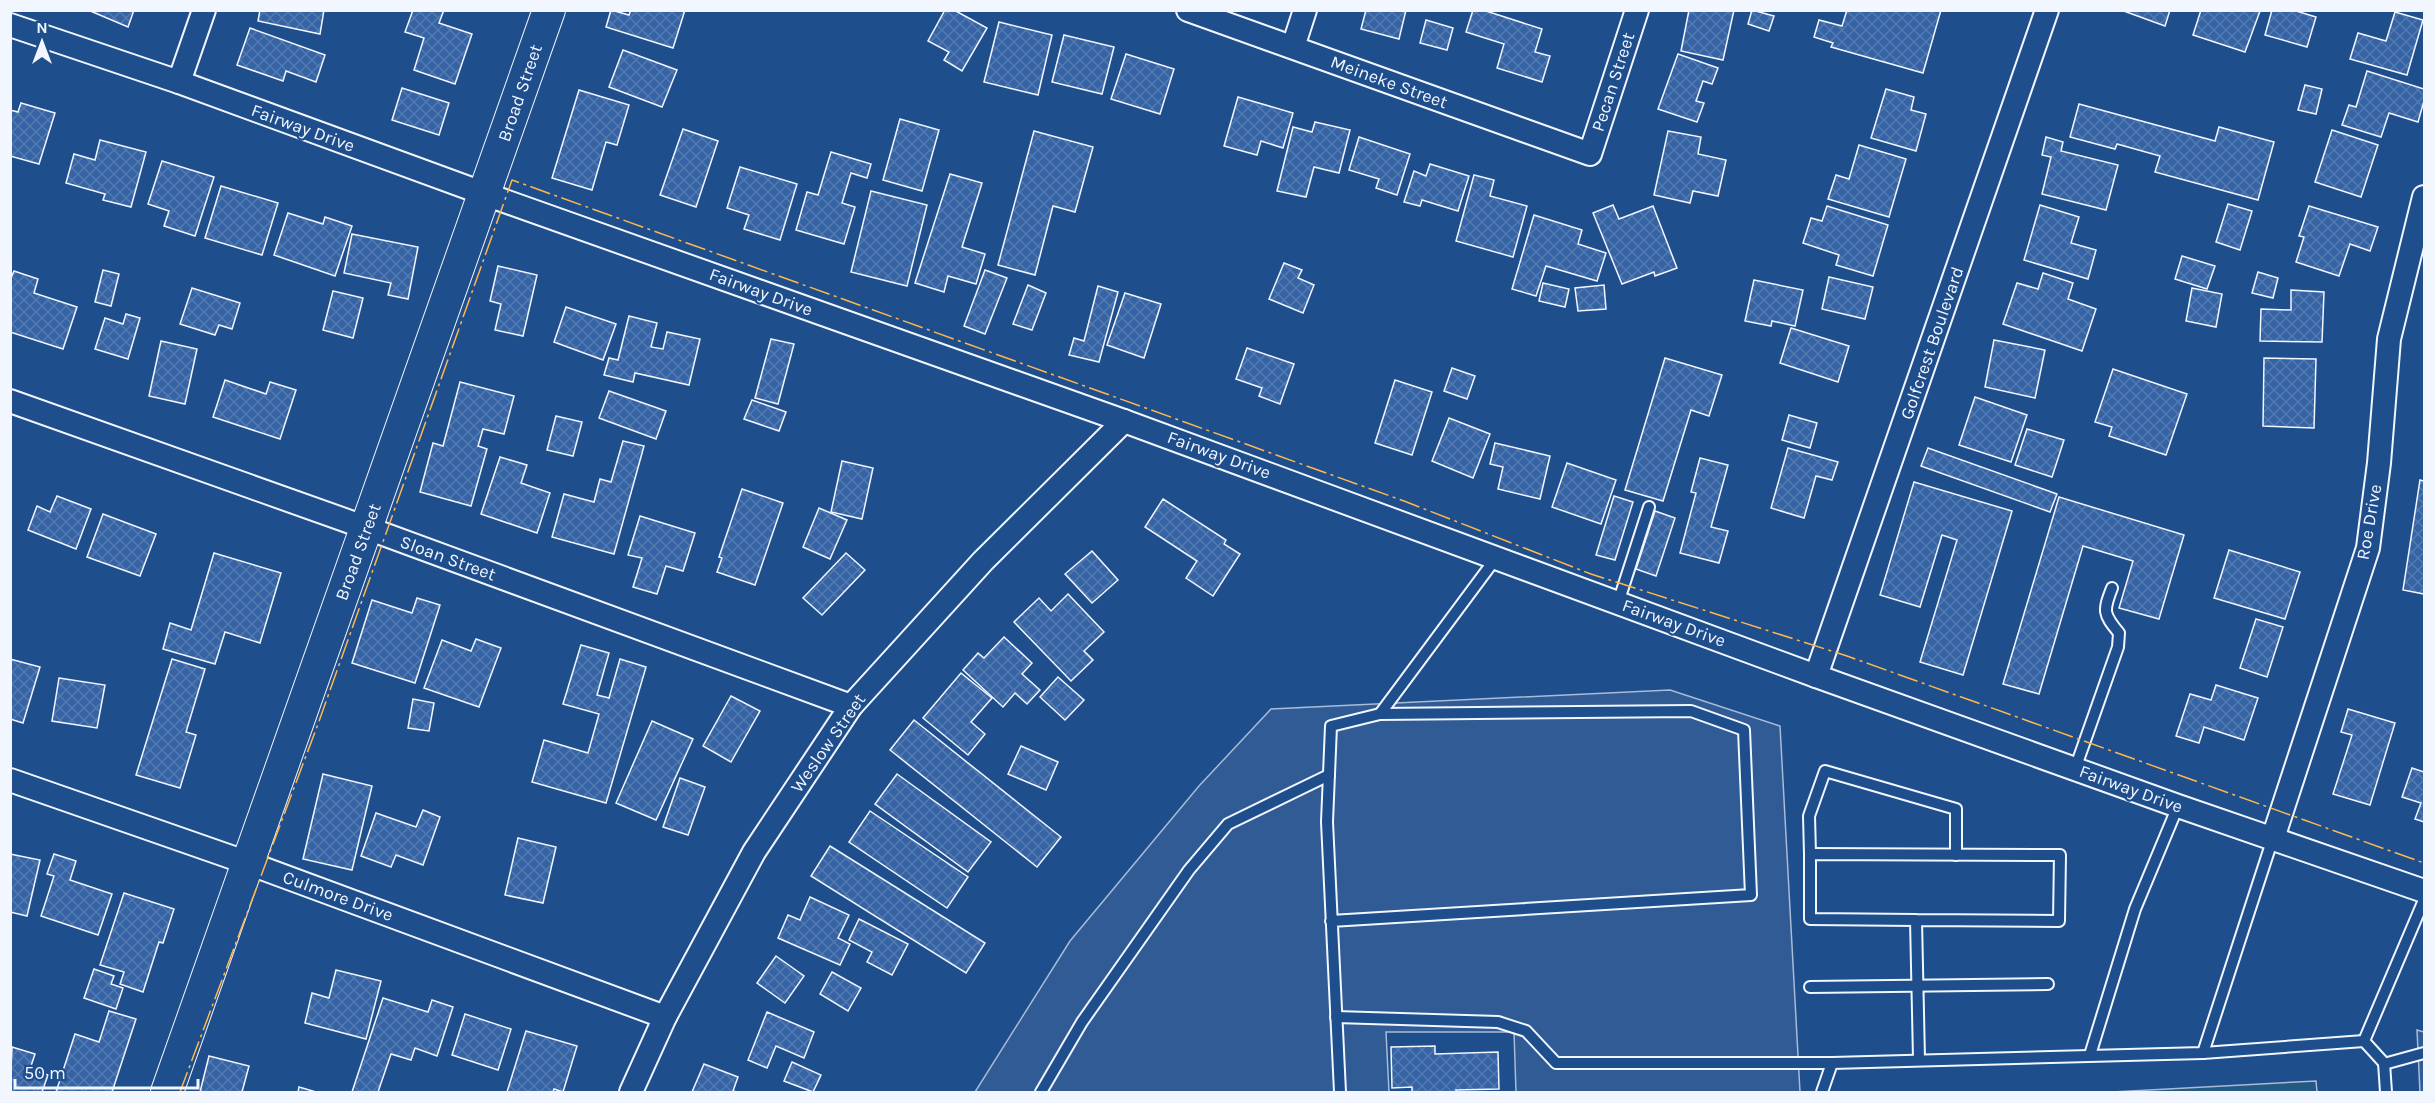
<svg xmlns="http://www.w3.org/2000/svg" width="2435" height="1103" font-family="Karla,sans-serif">
  <defs>
    <pattern id="building-cross-hatch" width="8" height="8" patternUnits="userSpaceOnUse" patternTransform="scale(1.5)"><rect width="8" height="8" fill="#3563a3"/><path d="M0 0l8 8M0 8l8-8" fill="none" stroke="#537ab1"/></pattern>
  </defs>
  <rect width="100%" height="100%" fill="#1f4e8c"/>
  <!-- pitch -->
  <path fill="#245a82" stroke="#a8bbd7" stroke-width="1.5" d="M2316,1081l1,11h-205z"/>
  <!-- parking -->
  <g fill="#305b95" stroke="#a8bbd7" stroke-width="1.5">
    <path d="M1670,690l110,36 20,366h-284l-2,-60h-128l3,60h-414l95,-151 129,-155 72,-77z"/>
    <path d="M2417,1030l7,2v60h-4z"/>
  </g>
  <!-- building -->
  <g fill="url(#building-cross-hatch)" stroke="#f2f6ff" stroke-width="1.5">
    <path d="M88,10h46l-6,17z"/>
    <path d="M260,10h64l-4,24 -62,-13z"/>
    <path d="M413,10h31l-5,13 33,11 -17,50 -41,-14 10,-32 -19,-6z"/>
    <path d="M611,10l18,5 2,-5h54l-12,38 -67,-21z"/>
    <path d="M945,10h9l33,18 -25,43 -18,-11 5,-8 -21,-11z"/>
    <path d="M1366,10h40l-7,29 -38,-10z"/>
    <path d="M1473,10h10l59,19 -7,23 15,4 -8,26 -45,-14 7,-24 -38,-12z"/>
    <path d="M1689,10h45l-11,50 -42,-9z"/>
    <path d="M1752,10l22,6 -5,15 -21,-7z"/>
    <path d="M1847,10h94l-18,63 -92,-26 2,-4 -19,-6 5,-17 23,6z"/>
    <path d="M2121,10h49l-5,16z"/>
    <path d="M2201,10l59,1 -15,41 -52,-17z"/>
    <path d="M2272,10h21l23,7 -9,30 -42,-12z"/>
    <path d="M2395,12l28,8 -16,55 -57,-16 8,-26 28,8z"/>
    <path d="M1426,20l27,8 -6,22 -27,-7z"/>
    <path d="M999,22l53,13 -14,60 -54,-13z"/>
    <path d="M250,28l75,27 -9,27 -30,-11 -3,10 -46,-16z"/>
    <path d="M1064,35l50,12 -12,47 -50,-12z"/>
    <path d="M623,50l54,20 -15,37 -53,-20z"/>
    <path d="M1126,54l48,15 -14,45 -49,-15z"/>
    <path d="M1678,54l40,14 -6,16 -9,-3 -7,20 8,2 -7,19 -39,-13z"/>
    <path d="M2367,71l57,18v12l-6,21 -29,-9 -8,24 -39,-12 7,-20 7,2z"/>
    <path d="M2305,85l17,4 -6,25 -18,-4z"/>
    <path d="M402,88l47,15 -10,32 -47,-15z"/>
    <path d="M1886,89l28,8 -3,13 15,4 -10,37 -45,-13z"/>
    <path d="M579,90l50,15 -12,40 -11,-3 -14,48 -40,-12z"/>
    <path d="M1238,97l55,16 -10,35 -22,-7 -4,14 -33,-9z"/>
    <path d="M21,103l34,10 -16,51 -29,-8v-46l8,2z"/>
    <path d="M2079,104l136,37 4,-14 55,15 -16,58 -103,-28 5,-16 -43,-12 -2,5 -45,-12z"/>
    <path d="M900,119l39,11 -17,61 -39,-11z"/>
    <path d="M1315,122l35,8 -11,43 -25,-6 -8,30 -29,-6 16,-64 19,5z"/>
    <path d="M683,129l35,12 -22,66 -36,-12z"/>
    <path d="M2332,130l46,15 -17,52 -46,-15z"/>
    <path d="M1034,131l59,16 -18,65 -22,-6 -18,69 -37,-10z"/>
    <path d="M1668,131l33,6 -3,17 28,6 -8,36 -25,-5 -3,12 -36,-8z"/>
    <path d="M1359,137l51,17 -13,41 -21,-7 3,-9 -30,-9z"/>
    <path d="M2046,137l17,5 -2,9 57,14 -12,45 -64,-16 9,-37 -9,-2z"/>
    <path d="M100,140l46,12 -15,55 -28,-7 2,-6 -39,-11 8,-29 21,6z"/>
    <path d="M1859,145l47,14 -17,58 -61,-18 8,-24 13,4z"/>
    <path d="M831,152l40,12 -4,14 -16,-5 -9,30 13,4 -11,37 -48,-14 11,-38 11,3z"/>
    <path d="M162,161l52,16 -19,59 -31,-10 5,-15 -21,-7z"/>
    <path d="M1430,164l39,12 -11,35 -36,-11 -2,6 -16,-4 10,-31 12,5z"/>
    <path d="M740,167l57,17 -17,56 -36,-11 5,-14 -22,-7z"/>
    <path d="M950,174l32,9 -20,64 23,7 -9,30 -28,-8 -4,16 -29,-9z"/>
    <path d="M1474,175l20,5 -4,16 37,10 -14,51 -57,-16z"/>
    <path d="M221,186l57,17 -16,52 -57,-17z"/>
    <path d="M871,191l56,14 -20,81 -56,-14z"/>
    <path d="M2228,204l24,7 -12,39 -24,-8z"/>
    <path d="M1613,205l6,14 34,-13 24,62 -22,8 -1,-4 -32,12 -29,-71z"/>
    <path d="M2040,205l39,12 -8,26 25,7 -8,29 -64,-19z"/>
    <path d="M1827,206l61,19 -15,51 -37,-11 3,-10 -36,-12 8,-25 11,3z"/>
    <path d="M2309,206l69,21 -8,24 -20,-7 -11,32 -43,-14 8,-25 -5,-1z"/>
    <path d="M288,213l35,11 2,-7 27,9 -17,50 -61,-21z"/>
    <path d="M1534,215l48,15 -4,14 28,9 -9,28 -51,-15 -10,30 -24,-7z"/>
    <path d="M352,234l66,13 -10,52 -20,-4 3,-12 -47,-10z"/>
    <path d="M2182,256l33,10 -8,23 -32,-10z"/>
    <path d="M1284,263l18,7 -4,8 16,7 -11,28 -34,-14z"/>
    <path d="M498,266l39,9 -14,61 -28,-6 6,-26 -11,-3z"/>
    <path d="M103,270l16,4 -8,32 -16,-4z"/>
    <path d="M985,270l22,8 -22,56 -21,-8z"/>
    <path d="M14,271l24,8 -4,14 43,14 -14,42 -53,-17v-52z"/>
    <path d="M2258,272l20,6 -5,20 -21,-5z"/>
    <path d="M2043,273l30,10 -5,16 28,10 -14,42 -79,-27 14,-41 21,6z"/>
    <path d="M1829,277l44,10 -8,32 -43,-10z"/>
    <path d="M1754,280l49,10 -8,36 -23,-5 -1,5 -26,-5z"/>
    <path d="M1543,283l26,6 -4,18 -26,-6z"/>
    <path d="M1028,285l18,8 -14,37 -19,-6z"/>
    <path d="M1604,285l2,24 -28,2 -3,-23z"/>
    <path d="M1098,286l20,6 -19,70 -30,-7 5,-17 10,3z"/>
    <path d="M192,288l48,15 -8,26 -13,-4 -4,10 -35,-11z"/>
    <path d="M2192,288l30,6 -6,33 -30,-6z"/>
    <path d="M2291,290l33,2 -2,50 -62,-1 1,-32 30,1z"/>
    <path d="M333,291l30,7 -10,40 -30,-8z"/>
    <path d="M1125,293l36,11 -17,54 -37,-13z"/>
    <path d="M566,307l50,17 -13,36 -49,-18z"/>
    <path d="M126,314l14,4 -12,41 -33,-10 10,-31 18,6z"/>
    <path d="M629,316l28,7 -6,24 12,2 4,-17 33,7 -11,46 -54,-12 -2,9 -29,-7 5,-17 9,2z"/>
    <path d="M1791,328l58,18 -11,36 -58,-19z"/>
    <path d="M771,339l23,5 -16,60 -23,-6z"/>
    <path d="M1994,340l51,10 -10,48 -50,-11z"/>
    <path d="M161,341l36,8 -12,55 -36,-8z"/>
    <path d="M1247,348l47,16 -14,40 -21,-8 3,-8 -26,-9z"/>
    <path d="M1665,358l57,17 -13,41 -18,-6 -28,91 -38,-11z"/>
    <path d="M2264,358l52,1 -2,69 -51,-2z"/>
    <path d="M1452,368l23,8 -8,23 -23,-8z"/>
    <path d="M2113,369l74,25 -21,61 -57,-19 3,-9 -17,-5z"/>
    <path d="M225,380l41,14 4,-12 26,8 -16,49 -67,-22z"/>
    <path d="M1395,380l37,12 -20,63 -37,-12z"/>
    <path d="M460,382l54,14 -10,38 -21,-5 -5,17 9,3 -16,57 -51,-14 13,-49 10,3z"/>
    <path d="M609,391l57,20 -10,28 -57,-21z"/>
    <path d="M1975,397l52,18 -16,47 -52,-17z"/>
    <path d="M752,400l34,12 -7,19 -35,-12z"/>
    <path d="M1789,415l28,8 -7,25 -28,-8z"/>
    <path d="M556,416l26,6 -9,34 -26,-6z"/>
    <path d="M1449,418l41,16 -17,44 -41,-17z"/>
    <path d="M2027,429l37,11 -12,37 -37,-12z"/>
    <path d="M623,441l21,5 -30,108 -62,-17 12,-43 30,8 6,-23 11,3z"/>
    <path d="M1495,443l55,13 -10,43 -42,-10 5,-22 -13,-3z"/>
    <path d="M1788,448l50,14 -6,18 -16,-4 -12,42 -33,-10z"/>
    <path d="M1928,448l129,46 -7,18 -129,-46z"/>
    <path d="M500,457l27,8 -6,18 29,10 -13,40 -56,-19z"/>
    <path d="M1700,458l28,7 -17,62 17,4 -9,32 -39,-10 16,-60 -5,-1z"/>
    <path d="M842,461l31,7 -11,51 -31,-7z"/>
    <path d="M1567,463l49,17 -15,44 -49,-17z"/>
    <path d="M2420,480l4,1v113l-21,-4z"/>
    <path d="M1914,482l98,29 -49,164 -43,-13 37,-122 -15,-5 -22,72 -40,-12z"/>
    <path d="M742,489l41,14 -28,82 -38,-13 5,-14 -3,-1z"/>
    <path d="M57,496l34,13 -15,40 -48,-19 9,-24 13,6z"/>
    <path d="M1614,496l19,6 -18,58 -19,-5z"/>
    <path d="M2059,497l125,38 -25,84 -40,-11 14,-47 -50,-15 -44,148 -36,-10z"/>
    <path d="M1163,499l63,41 -2,4 16,10 -27,42 -27,-18 11,-17 -52,-34z"/>
    <path d="M819,508l28,12 -17,39 -27,-12z"/>
    <path d="M1655,511l20,7 -19,58 -20,-7z"/>
    <path d="M103,514l53,20 -16,42 -53,-19z"/>
    <path d="M640,516l55,17 -12,38 -17,-5 -9,28 -24,-7 9,-29 -14,-3z"/>
    <path d="M2229,550l71,22 -15,47 -71,-21z"/>
    <path d="M1092,551l26,29 -26,23 -27,-29z"/>
    <path d="M214,553l67,20 -21,70 -35,-11 -10,32 -52,-15 7,-26 21,7z"/>
    <path d="M846,553l19,17 -43,45 -19,-17z"/>
    <path d="M1068,594l36,38 -20,19 9,9 -22,21 -57,-59 25,-24 12,13z"/>
    <path d="M417,598l23,7 -25,78 -63,-20 20,-63 40,13z"/>
    <path d="M2256,619l27,8 -16,50 -27,-9z"/>
    <path d="M1004,637l28,26 -10,11 18,16 -13,14 -12,-11 -12,14 -40,-37 15,-17 6,5z"/>
    <path d="M476,639l25,9 -22,59 -55,-19 18,-48 29,11z"/>
    <path d="M581,645l28,8 -12,42 12,3 11,-39 26,8 -40,136 -74,-21 12,-42 44,13 11,-39 -36,-10z"/>
    <path d="M10,659l30,8 -17,56 -13,-4z"/>
    <path d="M172,659l33,10 -19,63 10,3 -16,53 -44,-13z"/>
    <path d="M961,673l31,25 -21,24 14,12 -17,21 -45,-37z"/>
    <path d="M1058,677l26,23 -19,20 -25,-23z"/>
    <path d="M59,678l46,7 -8,43 -45,-7z"/>
    <path d="M2216,685l42,13 -14,42 -40,-13 -5,16 -23,-7 14,-42 21,6z"/>
    <path d="M731,696l29,15 -29,51 -28,-16z"/>
    <path d="M413,699l21,4 -5,28 -21,-3z"/>
    <path d="M2348,709l47,14 -25,82 -37,-11 19,-59 -11,-3z"/>
    <path d="M914,720l147,117 -24,30 -147,-117z"/>
    <path d="M652,721l41,18 -37,81 -40,-17z"/>
    <path d="M1021,746l37,16 -12,28 -38,-16z"/>
    <path d="M2412,768l12,4v50l-9,-3 6,-16 -19,-6z"/>
    <path d="M323,774l49,12 -20,84 -49,-11z"/>
    <path d="M897,774l94,68 -23,30 -93,-68z"/>
    <path d="M680,778l25,9 -17,48 -25,-8z"/>
    <path d="M423,810l17,7 -17,48 -27,-10 -5,12 -30,-11 15,-43 40,14z"/>
    <path d="M870,811l98,66 -21,31 -98,-66z"/>
    <path d="M518,838l38,9 -13,56 -38,-8z"/>
    <path d="M830,846l155,97 -19,30 -155,-97z"/>
    <path d="M10,854l30,6 -13,56 -17,-4z"/>
    <path d="M54,854l22,7 -6,19 42,14 -14,41 -57,-19 13,-40 -7,-2z"/>
    <path d="M124,893l50,16 -11,34 -4,-1 -16,50 -23,-8 4,-12 -24,-7z"/>
    <path d="M810,897l39,18 -11,23 12,6 -10,21 -62,-27 10,-23 12,5z"/>
    <path d="M859,919l49,25 -16,31 -25,-13 5,-10 -23,-12z"/>
    <path d="M776,956l28,20 -19,27 -28,-20z"/>
    <path d="M94,969l20,7 -3,8 12,4 -7,21 -32,-11z"/>
    <path d="M336,970l45,11 -15,58 -61,-16 7,-30 17,5z"/>
    <path d="M832,972l29,16 -13,23 -28,-17z"/>
    <path d="M383,998l45,14 4,-12 21,7 -16,49 -22,-8 -4,12 -20,-6 -13,38h-26z"/>
    <path d="M109,1011l27,8 -24,73h-56l19,-58 24,8z"/>
    <path d="M767,1012l47,20 -10,26 -28,-12 -9,22 -19,-8z"/>
    <path d="M465,1014l46,15 -13,41 -46,-15z"/>
    <path d="M526,1031l51,15 -14,46 -9,-3 -1,3h-46z"/>
    <path d="M1435,1046v8l63,-2 1,37 -43,1v2h-44v-5l-20,1 -1,-41z"/>
    <path d="M12,1047l23,7 -5,15 18,6 -6,17h-32z"/>
    <path d="M209,1056l40,10 -7,26h-42z"/>
    <path d="M792,1062l29,13 -8,17 -29,-11z"/>
    <path d="M704,1064l34,13 -5,14 4,1h-45z"/>
    <path d="M299,1087l17,5h-18z"/>
  </g>
  <g fill="none" stroke-linecap="round" stroke-linejoin="round">
    <!-- lane casing -->
    <g stroke="#f2f6ff" stroke-width="14">
      <g id="lane">
        <path d="M1618,603l31,-96"/>
        <path d="M1380,714l116,-156"/>
        <path d="M2075,769l43,-122 1,-14c-16,-19 -16,-22 -7,-45"/>
        <path d="M1810,854l-1,-38 16,-45 131,38v46"/>
        <path d="M1916,920l-106,-1v-65l250,1 -1,66 -143,-1 3,139"/>
        <path d="M1331,921l420,-26 -7,-165 -53,-19 -311,3 -49,12 -4,96 13,270"/>
        <path d="M1810,987l238,-3"/>
        <path d="M1336,1017l162,5 28,9 30,32h276l371,-10 161,-12"/>
        <path d="M2203,1053l70,-215"/>
        <path d="M2090,1055l45,-146 43,-103"/>
        <path d="M2384,1064l40,-11"/>
        <path d="M1041,1092l41,-70 107,-152 39,-46 101,-49"/>
        <path d="M1822,1092l10,-29"/>
        <path d="M2386,1092l-2,-29 -20,-22 60,-141"/>
      </g>
    </g>
    <!-- street casing -->
    <g stroke="#f2f6ff" stroke-width="26">
      <g id="street">
        <path d="M1188,10l402,144 47,-144"/>
        <path d="M10,25l169,57 306,112 639,227 692,255 362,130 246,85"/>
        <path d="M1293,47l12,-37"/>
        <path d="M179,82l25,-72"/>
        <path d="M10,401l357,127 484,178"/>
        <path d="M1816,676l231,-666"/>
        <path d="M10,780l238,83 417,154"/>
        <path d="M2273,838l95,-290 11,-85 10,-124 35,-142"/>
        <path d="M631,1092l34,-75 89,-165 97,-146 132,-145 141,-140"/>
      </g>
    </g>
    <!-- secondary casing -->
    <g stroke="#f2f6ff" stroke-width="34">
      <path id="secondary" d="M167,1092l382,-1082"/>
    </g>
    <!-- lane -->
    <use href="#lane" stroke="#1f4e8c" stroke-width="10"/>
    <!-- street -->
    <use href="#street" stroke="#1f4e8c" stroke-width="22"/>
    <!-- secondary -->
    <use href="#secondary" stroke="#1f4e8c" stroke-width="32"/>
    <!-- power -->
    <path stroke="#ffb74d" stroke-width="1.5" stroke-dasharray="21 4.5 3 4.5" stroke-linecap="butt" d="M180,1092l138,-368 194,-544 892,321 187,73 256,82 577,207"/>
  </g>
  <g text-anchor="middle" stroke-width="4.5" stroke-linejoin="round" paint-order="stroke">
    <!-- street labels -->
    <g font-size="18" fill="#f2f6ff" stroke="#1f4e8c">
      <text transform="translate(1389 82) rotate(20)" y="6">Meineke Street</text>
      <text transform="translate(1613 82) rotate(-72)" y="6">Pecan Street</text>
      <text transform="translate(520 93) rotate(-71)" y="6">Broad Street</text>
      <text transform="translate(303 128) rotate(20)" y="6">Fairway Drive</text>
      <text transform="translate(761 292) rotate(20)" y="6">Fairway Drive</text>
      <text transform="translate(1932 343) rotate(-71)" y="6">Golfcrest Boulevard</text>
      <text transform="translate(1219 455) rotate(20)" y="6">Fairway Drive</text>
      <text transform="translate(2369 522) rotate(-80)" y="6">Roe Drive</text>
      <text transform="translate(358 552) rotate(-70)" y="6">Broad Street</text>
      <text transform="translate(448 558) rotate(20)" y="6">Sloan Street</text>
      <text transform="translate(1674 623) rotate(20)" y="6">Fairway Drive</text>
      <text transform="translate(828 743) rotate(-55)" y="6">Weslow Street</text>
      <text transform="translate(2131 789) rotate(20)" y="6">Fairway Drive</text>
      <text transform="translate(338 896) rotate(20)" y="6">Culmore Drive</text>
    </g>
  </g>
  <!-- border -->
  <rect width="2435" height="1103" fill="none" stroke="#f2f6ff" stroke-width="24"/>
  <!-- north arrow -->
  <g transform="translate(42 42)" stroke="#1f4e8c" stroke-width="4.5" paint-order="stroke">
  <path d="M0-4.5L10 22L0 15L-10 22Z" fill="#f2f6ff"/>
  <text y="-9" font-size="16" font-weight="bold" text-anchor="middle" fill="#f2f6ff">N</text>
  </g>
  <!-- scale -->
  <path d="M15 1079v9h183v-9" fill="none" stroke="#f2f6ff" stroke-width="3"/>
  <text x="24" y="1079" font-size="18" fill="#f2f6ff" stroke="#1f4e8c" stroke-width="4.5" paint-order="stroke">50 m</text>
</svg>
